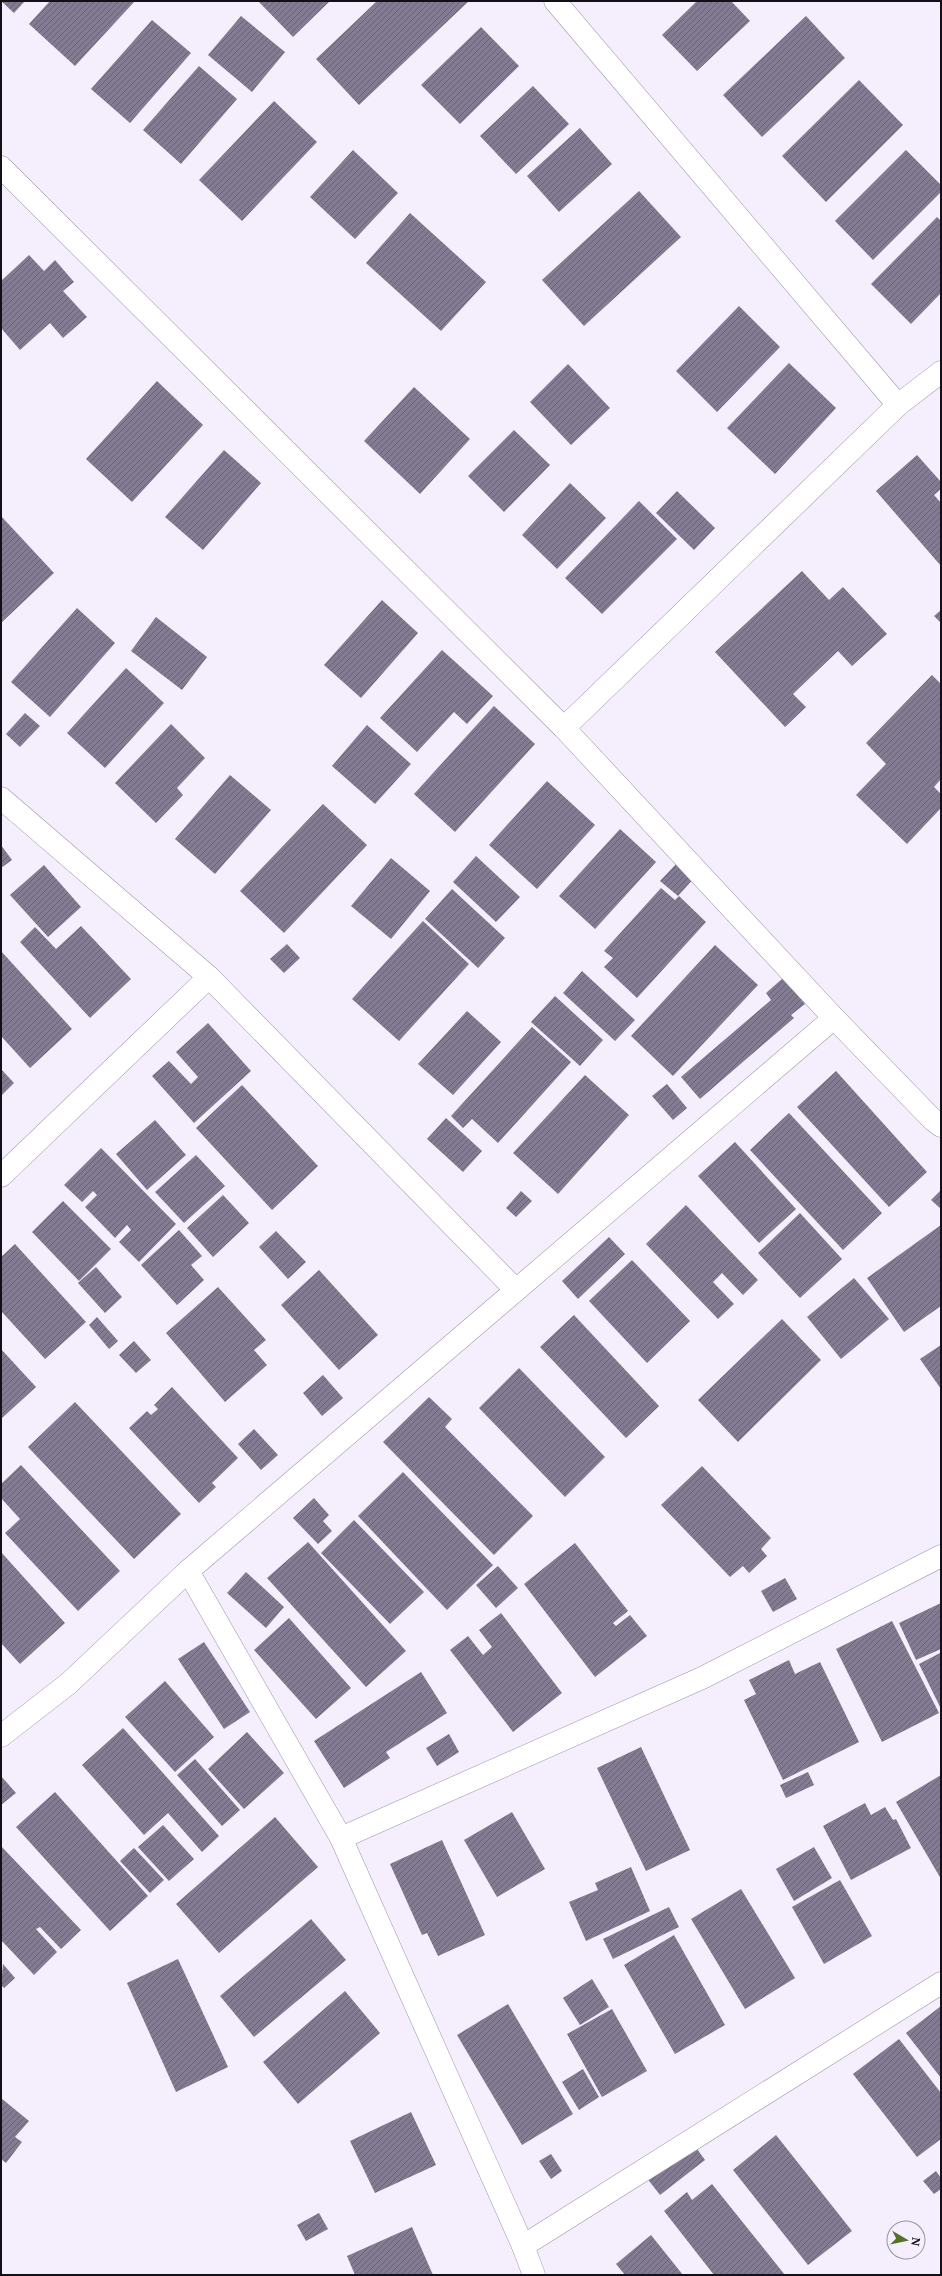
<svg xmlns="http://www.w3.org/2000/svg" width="942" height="2276" font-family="'Noto Serif',serif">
  <defs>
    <pattern id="building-hatch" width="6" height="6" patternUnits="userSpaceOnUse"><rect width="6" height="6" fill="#837b91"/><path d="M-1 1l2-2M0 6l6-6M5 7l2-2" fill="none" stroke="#6a6375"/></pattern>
  </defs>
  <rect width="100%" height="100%" fill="#f4eefd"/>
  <!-- building -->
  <g fill="url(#building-hatch)">
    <path d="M1,1h24l-11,12z"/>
    <path d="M50,1h85l-60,65 -46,-42z"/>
    <path d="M258,1h72l-37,36z"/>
    <path d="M377,1h92l-110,104 -43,-46z"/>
    <path d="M697,1h34l19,20 -53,50 -35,-36z"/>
    <path d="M241,16l44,36 -33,40 -44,-37z"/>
    <path d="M806,16l39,42 -83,79 -39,-42z"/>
    <path d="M152,20l39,33 -61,70 -39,-34z"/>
    <path d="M481,27l38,39 -59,58 -39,-39z"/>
    <path d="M199,66l38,33 -56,65 -38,-34z"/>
    <path d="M859,80l44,45 -77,77 -44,-46z"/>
    <path d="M533,86l36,38 -53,50 -36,-38z"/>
    <path d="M274,101l43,41 -75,79 -43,-41z"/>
    <path d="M580,128l32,36 -53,48 -32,-36z"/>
    <path d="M353,150l45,43 -43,46 -45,-42z"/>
    <path d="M906,150l35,35v7l-68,68 -38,-39z"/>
    <path d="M639,191l42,46 -97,89 -42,-46z"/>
    <path d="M410,213l76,69 -45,49 -75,-68z"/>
    <path d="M937,217l4,4v72l-30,31 -40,-40z"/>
    <path d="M29,255l15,16 11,-11 19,22 -11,9 24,26 -24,21 -13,-15 -30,27 -19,-22v-47z"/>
    <path d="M739,306l41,41 -63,65 -41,-41z"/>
    <path d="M789,363l47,45 -61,66 -48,-46z"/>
    <path d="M568,364l42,44 -39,37 -41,-43z"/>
    <path d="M157,381l46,44 -71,77 -46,-43z"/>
    <path d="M414,387l56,52 -50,55 -56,-53z"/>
    <path d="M514,430l36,35 -46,47 -36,-36z"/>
    <path d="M224,450l37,33 -58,67 -38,-33z"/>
    <path d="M917,455l24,27v7l-7,6 7,8v63l-65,-75z"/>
    <path d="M570,483l36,35 -49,51 -35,-34z"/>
    <path d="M677,491l38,37 -21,22 -38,-37z"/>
    <path d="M639,501l38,38 -75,75 -37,-36z"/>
    <path d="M1,516l53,57 -53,50z"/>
    <path d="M802,571l27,29 14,-13 44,47 -35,32 -14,-15 -45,43 13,13 -21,20 -70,-75z"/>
    <path d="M382,600l36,33 -57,65 -37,-33z"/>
    <path d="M77,608l38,35 -65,74 -39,-35z"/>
    <path d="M941,610v13l-7,-7z"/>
    <path d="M156,617l51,40 -25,33 -51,-39z"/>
    <path d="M442,650l51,46 -26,28 -13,-12 -37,40 -37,-34z"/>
    <path d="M126,668l38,35 -59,65 -38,-35z"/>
    <path d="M932,675l9,9v95l-7,8 7,7v14l-34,36 -51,-49 30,-31 -20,-21z"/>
    <path d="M494,706l41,38 -80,88 -41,-38z"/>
    <path d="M25,713l15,13 -20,21 -14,-13z"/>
    <path d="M171,724l34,34 -28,30 6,7 -27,28 -41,-40z"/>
    <path d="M367,725l44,39 -36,40 -43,-38z"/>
    <path d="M230,775l41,35 -56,64 -40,-35z"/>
    <path d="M547,781l48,44 -58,64 -48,-44z"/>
    <path d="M323,804l44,41 -83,88 -44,-42z"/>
    <path d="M620,829l36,33 -61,67 -36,-33z"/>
    <path d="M1,845l11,15 -11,8z"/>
    <path d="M476,856l44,41 -24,25 -43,-40z"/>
    <path d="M391,858l39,33 -39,48 -40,-33z"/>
    <path d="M678,862l17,15 -17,19 -18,-15z"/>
    <path d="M44,865l37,42 -33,30 -38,-42z"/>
    <path d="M661,888l14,12 4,-4 27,26 -69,76 -33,-31 9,-9 -9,-7z"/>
    <path d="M452,889l53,49 -27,30 -53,-49z"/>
    <path d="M423,921l46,43 -70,77 -47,-42z"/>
    <path d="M81,926l50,53 -41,39 -70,-76 15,-15 21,22z"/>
    <path d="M287,944l13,14 -16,15 -14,-14z"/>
    <path d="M715,945l43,40 -85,91 -42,-40z"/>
    <path d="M1,951l71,78 -42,39 -29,-32z"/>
    <path d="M582,971l53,49 -20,21 -52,-48z"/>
    <path d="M783,978l22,26 -14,11 3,3 -94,81 -19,-22 90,-77 -5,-7z"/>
    <path d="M555,996l48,44 -23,26 -49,-44z"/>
    <path d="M467,1011l34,31 -48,53 -35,-31z"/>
    <path d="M208,1023l43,48 -57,52 -42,-47 17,-15 22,23 7,-7 -22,-25z"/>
    <path d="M532,1027l39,35 -73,81 -26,-24 -9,9 -12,-12z"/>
    <path d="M1,1069l13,14 -13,13z"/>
    <path d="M836,1071l91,101 -38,35 -92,-100z"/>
    <path d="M585,1075l44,40 -71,79 -45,-41z"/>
    <path d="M667,1084l20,24 -14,12 -21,-24z"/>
    <path d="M242,1085l76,81 -46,44 -76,-82z"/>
    <path d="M789,1113l93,100 -39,37 -93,-100z"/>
    <path d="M446,1118l36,33 -19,21 -36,-33z"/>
    <path d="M155,1120l31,35 -39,35 -31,-36z"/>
    <path d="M735,1142l61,67 -37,34 -61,-67z"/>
    <path d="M101,1148l75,76 -37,38 -20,-20 12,-12 -4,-5 -12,13 -30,-31 12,-12 -4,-4 -11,11 -18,-17z"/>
    <path d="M196,1155l29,31 -41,37 -29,-31z"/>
    <path d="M941,1190v19l-10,-9z"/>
    <path d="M521,1191l11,10 -16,16 -10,-9z"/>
    <path d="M223,1195l26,28 -36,34 -26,-29z"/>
    <path d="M63,1201l48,48 -32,32 -47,-49z"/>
    <path d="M686,1205l72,75 -15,15 -21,-22 -9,9 21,22 -16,15 -72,-75z"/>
    <path d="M800,1213l42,46 -42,39 -42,-45z"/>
    <path d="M941,1225v81l-37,26 -37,-54z"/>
    <path d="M179,1230l23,26 -11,9 13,15 -27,25 -36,-40z"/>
    <path d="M276,1231l30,31 -18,17 -29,-32z"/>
    <path d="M609,1237l16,17 -47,45 -16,-18z"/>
    <path d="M15,1244l71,78 -41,37 -44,-48v-54z"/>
    <path d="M632,1260l58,61 -43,42 -58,-62z"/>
    <path d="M96,1267l26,30 -17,16 -27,-30z"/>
    <path d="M319,1270l59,65 -39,35 -58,-65z"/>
    <path d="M854,1278l35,41 -48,40 -34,-42z"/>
    <path d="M218,1287l48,53 -12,10 13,15 -42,37 -59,-69z"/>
    <path d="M574,1315l85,91 -33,32 -86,-91z"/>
    <path d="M97,1317l21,24 -9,8 -20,-24z"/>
    <path d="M782,1319l39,41 -83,82 -40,-42z"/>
    <path d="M134,1341l17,19 -15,13 -17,-18z"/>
    <path d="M941,1345v44l-21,-30z"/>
    <path d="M1,1349l35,38 -35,32z"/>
    <path d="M519,1368l86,89 -40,40 -86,-89z"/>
    <path d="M323,1375l20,23 -21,18 -19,-23z"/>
    <path d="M172,1387l66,71 -26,25 4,4 -17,16 -70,-75 18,-17 4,4 7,-6 -4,-4z"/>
    <path d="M429,1397l23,22 -7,8 88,89 -39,39 -111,-113z"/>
    <path d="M75,1402l106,112 -47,45 -106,-112z"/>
    <path d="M254,1429l24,26 -17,15 -23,-26z"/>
    <path d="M21,1465l99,106 -42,40 -73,-78 15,-14 -19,-21v-14z"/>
    <path d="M702,1466l69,72 -10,11 6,7 -18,17 -6,-7 -13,11 -69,-72z"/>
    <path d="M403,1472l90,93 -46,45 -89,-94z"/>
    <path d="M314,1498l15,17 -6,6 9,10 -14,13 -25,-26z"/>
    <path d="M354,1520l70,72 -34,32 -69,-71z"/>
    <path d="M308,1542l98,109 -40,36 -99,-109z"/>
    <path d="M575,1543l53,68 -15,12 3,3 14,-11 17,21 -52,41 -71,-93z"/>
    <path d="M1,1552l64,71 -45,41 -19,-21z"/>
    <path d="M498,1566l20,22 -22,20 -20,-23z"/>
    <path d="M246,1572l38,35 -18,21 -39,-35z"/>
    <path d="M785,1578l12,21 -24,13 -12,-21z"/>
    <path d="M941,1603v46l-25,11 -17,-37z"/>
    <path d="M501,1613l61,80 -49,39 -63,-82 18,-14 15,19 9,-8 -13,-17z"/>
    <path d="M289,1618l62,70 -35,31 -62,-69z"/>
    <path d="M892,1621l47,92 -57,29 -46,-93z"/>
    <path d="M204,1642l46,70 -26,17 -46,-70z"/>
    <path d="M940,1653l1,3v53l-22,-45z"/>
    <path d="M789,1660l6,14 25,-12 39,80 -76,38 -39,-80 12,-6 -7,-14z"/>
    <path d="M421,1672l26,41 -61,39 4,6 -46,30 -30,-47z"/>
    <path d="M165,1681l49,56 -39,35 -50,-55z"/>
    <path d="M123,1728l96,108 -17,16 -34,-39 -24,22 -62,-70z"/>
    <path d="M247,1732l37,41 -40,36 -36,-40z"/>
    <path d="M449,1734l10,18 -22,14 -11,-18z"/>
    <path d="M641,1747l49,103 -44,21 -49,-103z"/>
    <path d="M195,1759l45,51 -18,16 -45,-51z"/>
    <path d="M808,1772l6,13 -28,13 -6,-13z"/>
    <path d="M941,1775v104l-45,-77z"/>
    <path d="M1,1776l15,17 -15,12z"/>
    <path d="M55,1792l93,104 -38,35 -94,-104z"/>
    <path d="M865,1803l6,12 14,-8 8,13 3,-1 15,29 -60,32 -28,-54z"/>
    <path d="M512,1812l33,57 -48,28 -33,-57z"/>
    <path d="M275,1817l43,50 -99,86 -43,-49z"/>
    <path d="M163,1825l31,34 -25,22 -31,-34z"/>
    <path d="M442,1840l43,95 -47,21 -11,-23 -5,2 -32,-71z"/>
    <path d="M1,1846l80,84 -20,19 -21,-22 -4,2 21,23 -23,23 -33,-35z"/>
    <path d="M814,1847l18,31 -38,23 -18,-32z"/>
    <path d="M134,1848l30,32 -14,13 -30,-32z"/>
    <path d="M631,1867l19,44 -64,30 -17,-39 29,-12 -3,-7z"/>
    <path d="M840,1880l32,56 -48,28 -32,-57z"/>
    <path d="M741,1889l54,89 -50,31 -54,-90z"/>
    <path d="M669,1907l10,20 -66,32 -10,-20z"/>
    <path d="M311,1919l35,41 -92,77 -34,-41z"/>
    <path d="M674,1935l51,90 -50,29 -51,-89z"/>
    <path d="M178,1959l50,108 -52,25 -49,-109z"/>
    <path d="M3,1964l12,14 -11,10 -3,-3z"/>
    <path d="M592,1979l17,28 -29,18 -17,-27z"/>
    <path d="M345,1991l35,42 -82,71 -35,-42z"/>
    <path d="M508,2004l65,110 -51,31 -65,-110z"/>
    <path d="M941,2006v72l-35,-45z"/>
    <path d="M612,2009l35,62 -45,26 -35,-63z"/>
    <path d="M899,2039l42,54v46l-24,18 -64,-83z"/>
    <path d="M583,2069l16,28 -20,13 -17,-28z"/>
    <path d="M1,2098l28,23 -14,16 7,5 -16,21 -5,-4z"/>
    <path d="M411,2112l25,53 -61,28 -25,-52z"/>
    <path d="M776,2135l76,96 -44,34 -75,-95z"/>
    <path d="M692,2142l13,18 -45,35 -14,-18z"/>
    <path d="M551,2154l11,17 -11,8 -12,-18z"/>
    <path d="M936,2171l5,7v11l-7,5 -11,-13z"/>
    <path d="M712,2184l73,91h-71l-50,-64 23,-19 5,8z"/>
    <path d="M319,2213l9,16 -22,12 -9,-16z"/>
    <path d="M412,2227l21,48h-78l-8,-19z"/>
    <path d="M651,2235l32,40h-58l-9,-11z"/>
  </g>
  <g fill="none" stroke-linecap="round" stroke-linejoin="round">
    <!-- minor casing -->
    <g stroke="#9d95ac" stroke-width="23">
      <g id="minor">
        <path d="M555,1l343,404"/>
        <path d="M1,167l563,561 270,290 99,102 8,6"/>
        <path d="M564,728l334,-323 43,-33"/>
        <path d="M1,798l208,179 307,313"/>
        <path d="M1,1176l208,-199"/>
        <path d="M188,1571l153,267 182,408 11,29"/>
        <path d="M1,1736l67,-52 120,-113 646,-553"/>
        <path d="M341,1838l361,-160 239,-122"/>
        <path d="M523,2246l418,-263"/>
      </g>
    </g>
    <!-- minor -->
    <use href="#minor" stroke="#fff" stroke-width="22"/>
  </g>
  <!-- border -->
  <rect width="942" height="2276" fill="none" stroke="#130f18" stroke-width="4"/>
  <!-- north arrow -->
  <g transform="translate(906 2240) rotate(99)"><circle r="19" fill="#f4eefd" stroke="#9a95a1"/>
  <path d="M0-3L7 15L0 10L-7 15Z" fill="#567227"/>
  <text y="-6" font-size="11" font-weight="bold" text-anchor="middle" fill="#130f18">N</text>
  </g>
</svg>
